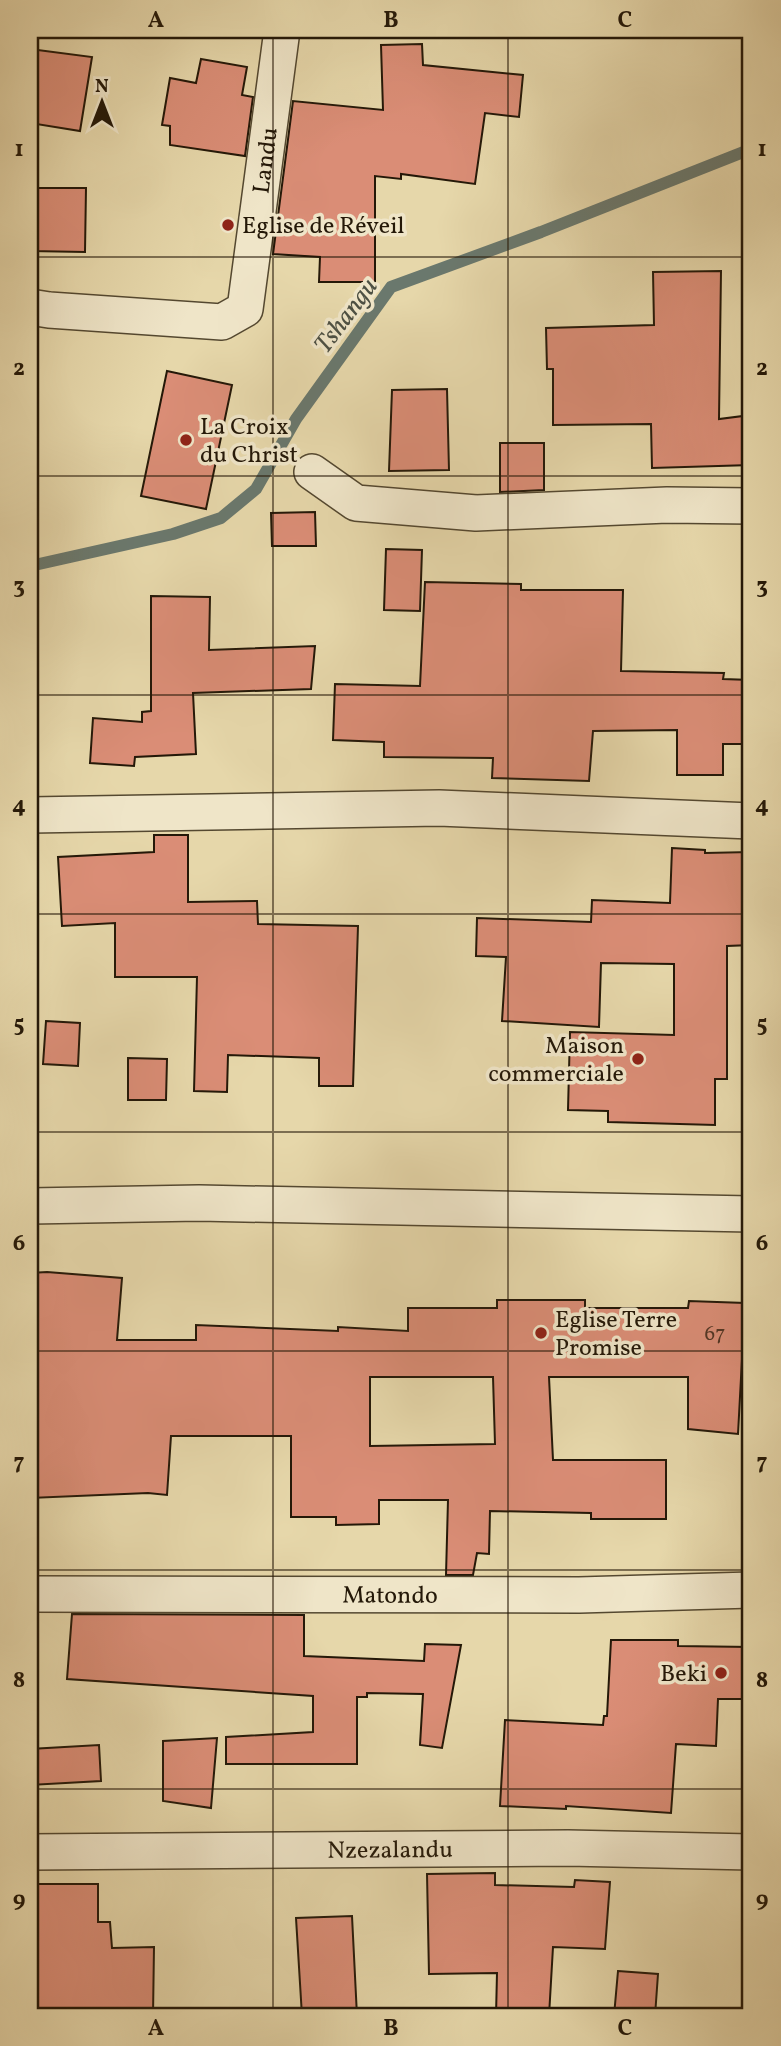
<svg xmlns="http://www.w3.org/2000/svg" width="781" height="2046" font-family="Vollkorn,serif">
  <rect width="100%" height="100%" fill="#e6d7aa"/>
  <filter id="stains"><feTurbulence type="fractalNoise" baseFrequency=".00286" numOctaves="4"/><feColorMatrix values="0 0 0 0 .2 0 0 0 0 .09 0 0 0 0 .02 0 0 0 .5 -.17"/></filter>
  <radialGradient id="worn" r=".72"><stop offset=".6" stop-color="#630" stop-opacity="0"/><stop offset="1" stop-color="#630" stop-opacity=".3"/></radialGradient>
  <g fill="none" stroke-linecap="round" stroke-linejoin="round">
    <!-- stream -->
    <path stroke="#6a786d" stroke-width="12" d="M30,566l143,-32 48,-16 35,-29 40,-70 95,-132 150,-55 210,-83"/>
  </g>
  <!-- building -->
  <g fill="#da8d76" stroke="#241808" stroke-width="2" fill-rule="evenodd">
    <path d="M422,44l1,21 100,10 -4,42 -34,-4 -10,71 -74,-10v5l-26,-3v106h-56l1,-25 -47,-3 20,-153 90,9 -2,-65z"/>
    <path d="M30,49l62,8 -12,74 -50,-8z"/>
    <path d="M201,59l46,8 -5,28 11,2 -8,59 -75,-11v-19l-8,-1 8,-47 26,5z"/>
    <path d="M30,188h56l-1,64 -55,-1z"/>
    <path d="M721,271l-2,148 32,-4v50l-99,3 -1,-44 -98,1v-56h-6l-1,-41 108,-3 -1,-53z"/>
    <path d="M167,371l65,14 -26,124 -65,-13z"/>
    <path d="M447,389l2,81 -60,1 3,-81z"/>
    <path d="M500,443h44v47l-44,2z"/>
    <path d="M315,512l1,34h-44l-1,-33z"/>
    <path d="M386,549l36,1 -2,61 -36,-1z"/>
    <path d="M425,582l96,2v6h102l-2,81 103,2 -1,6 28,1v64h-28v31h-46v-45l-84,1 -4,50 -97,-3 1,-20 -109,-1v-15l-51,-2 2,-56 85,2z"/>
    <path d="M151,596l59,1 -1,53 106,-4 -4,43 -118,4 3,61 -61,3 -1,9 -44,-3 3,-45 49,4v-10l9,-1z"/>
    <path d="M154,835h34v67l69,-1 1,23 100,2 -5,160h-34v-28l-91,-3 -1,37 -33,-1 3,-114h-82v-54l-53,3 -4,-69 96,-5z"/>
    <path d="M672,848l33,2v3l46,-1v93l-24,1v133h-12v46l-107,-3v-11l-40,-1 2,-78 104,3v-71l-73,-1 -2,64 -97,-6 4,-64 -30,-1 1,-38 114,4 1,-22 78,3z"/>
    <path d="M46,1021l34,2 -2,43 -35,-2z"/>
    <path d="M128,1058l39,1 -1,41h-38z"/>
    <path d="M47,1272l75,6 -5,62h79v-15l142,6v-4l70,4v-23h89v-8h88v8h103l1,-7 56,2 -7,131 -50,-5v-52h-139l4,83h113v59h-75v-6l-101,-2 -1,43 -12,-1 -4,22h-27l2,-75h-69v24l-43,1v-8h-45v-81h-120l-4,59 -19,-2 -118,5v-225zM370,1377h123l2,67 -125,2z"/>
    <path d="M72,1614l232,1v41l120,5 1,-17 36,1 -19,103 -22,-3 3,-51 -56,-1v4h-10v67h-131v-27l87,-5v-36l-246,-17z"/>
    <path d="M611,1640h67v6l73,1v52h-33l-2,47 -40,-2 -5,69 -105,-7v3l-66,-3 5,-86 98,5 1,-9h3z"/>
    <path d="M217,1738l-6,70 -48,-7v-60z"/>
    <path d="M99,1745l2,36 -71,4v-36z"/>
    <path d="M495,1873v12l79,2 1,-7 35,2 -5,67 -52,-2 -4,69h-53l1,-43 -68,1 -2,-100z"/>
    <path d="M35,1884h63v38h12l2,26 42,-1 -1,69h-117z"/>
    <path d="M352,1916l5,100h-55l-6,-98z"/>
    <path d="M618,1971l40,3 -3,42h-41z"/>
  </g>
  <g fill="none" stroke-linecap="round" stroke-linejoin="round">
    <!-- minor casing -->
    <g stroke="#544830" stroke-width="38">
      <g id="minor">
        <path id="s1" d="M30,307l19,3 173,12 23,-13 37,-279"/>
        <path d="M312,472l44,31 120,10 191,-8 84,1"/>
        <path d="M30,815l409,-7 312,13"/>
        <path d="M30,1206l169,-3 552,11"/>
        <path id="s2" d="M30,1594l549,1 172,-5"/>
        <path id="s3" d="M30,1852l538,-4 183,4"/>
      </g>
    </g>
    <!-- minor -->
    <use href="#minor" stroke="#efe5c8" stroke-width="35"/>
  </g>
  <!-- grid -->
  <path fill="none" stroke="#241808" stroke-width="2" stroke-opacity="0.55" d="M273,30v1986M508,30v1986M30,257h721M30,476h721M30,695h721M30,914h721M30,1132h721M30,1351h721M30,1570h721M30,1789h721"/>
  <!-- markers -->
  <g fill="#8f2418" stroke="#efe5c8" stroke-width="2.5">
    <circle cx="228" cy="225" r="7"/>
    <circle cx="186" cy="440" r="7"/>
    <circle cx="638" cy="1059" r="7"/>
    <circle cx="541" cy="1333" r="7"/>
    <circle cx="721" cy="1673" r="7"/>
  </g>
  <g text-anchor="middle" stroke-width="7" stroke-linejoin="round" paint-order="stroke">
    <!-- number labels -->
    <g font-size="21" fill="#523524">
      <text x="715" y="1340">67</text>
    </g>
    <!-- street labels -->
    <g font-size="24" fill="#241808" stroke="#efe5c8">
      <text dy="8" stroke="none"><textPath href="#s1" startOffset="369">Landu</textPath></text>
      <text dy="8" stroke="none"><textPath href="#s2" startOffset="360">Matondo</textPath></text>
      <text dy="8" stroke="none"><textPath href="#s3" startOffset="360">Nzezalandu</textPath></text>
    </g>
    <!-- poi labels -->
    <g font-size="24" fill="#241808" stroke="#efe5c8" text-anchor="start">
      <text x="242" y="233">Eglise de Réveil</text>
      <text x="200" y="434">La Croix<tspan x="200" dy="28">du Christ</tspan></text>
      <text x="624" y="1053" text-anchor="end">Maison<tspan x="624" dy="28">commerciale</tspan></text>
      <text x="555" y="1327">Eglise Terre<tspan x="555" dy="28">Promise</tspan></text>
      <text x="707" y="1681" text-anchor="end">Beki</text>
    </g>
    <!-- water labels -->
    <g font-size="26" font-style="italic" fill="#4d5043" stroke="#efe5c8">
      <text transform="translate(345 315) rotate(-53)" y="9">Tshangu</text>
    </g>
  </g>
  <!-- margin -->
  <rect width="781" height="2046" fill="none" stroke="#e6d7aa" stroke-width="77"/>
  <!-- north arrow -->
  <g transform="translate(102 102)" stroke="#efe5c8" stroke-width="5" paint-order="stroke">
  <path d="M0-5L12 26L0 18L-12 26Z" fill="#241808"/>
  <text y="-10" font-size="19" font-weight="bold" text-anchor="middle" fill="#241808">N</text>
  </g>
  <rect x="38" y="38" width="704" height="1970" fill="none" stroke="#241808" stroke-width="2.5"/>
  <g font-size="23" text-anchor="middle" font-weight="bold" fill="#241808">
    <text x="156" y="27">A</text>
    <text x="391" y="27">B</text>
    <text x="625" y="27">C</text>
    <text x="19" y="156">1</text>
    <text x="762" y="156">1</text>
    <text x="19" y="375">2</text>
    <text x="762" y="375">2</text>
    <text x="19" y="593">3</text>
    <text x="762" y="593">3</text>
    <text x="19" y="812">4</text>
    <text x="762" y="812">4</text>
    <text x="19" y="1031">5</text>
    <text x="762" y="1031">5</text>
    <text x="19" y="1250">6</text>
    <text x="762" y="1250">6</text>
    <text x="19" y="1469">7</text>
    <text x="762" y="1469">7</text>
    <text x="19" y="1687">8</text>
    <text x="762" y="1687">8</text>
    <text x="19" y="1906">9</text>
    <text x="762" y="1906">9</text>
    <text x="156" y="2035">A</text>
    <text x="391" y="2035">B</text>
    <text x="625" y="2035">C</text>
  </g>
  <rect width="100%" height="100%" filter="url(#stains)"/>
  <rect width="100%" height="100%" fill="url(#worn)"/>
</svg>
